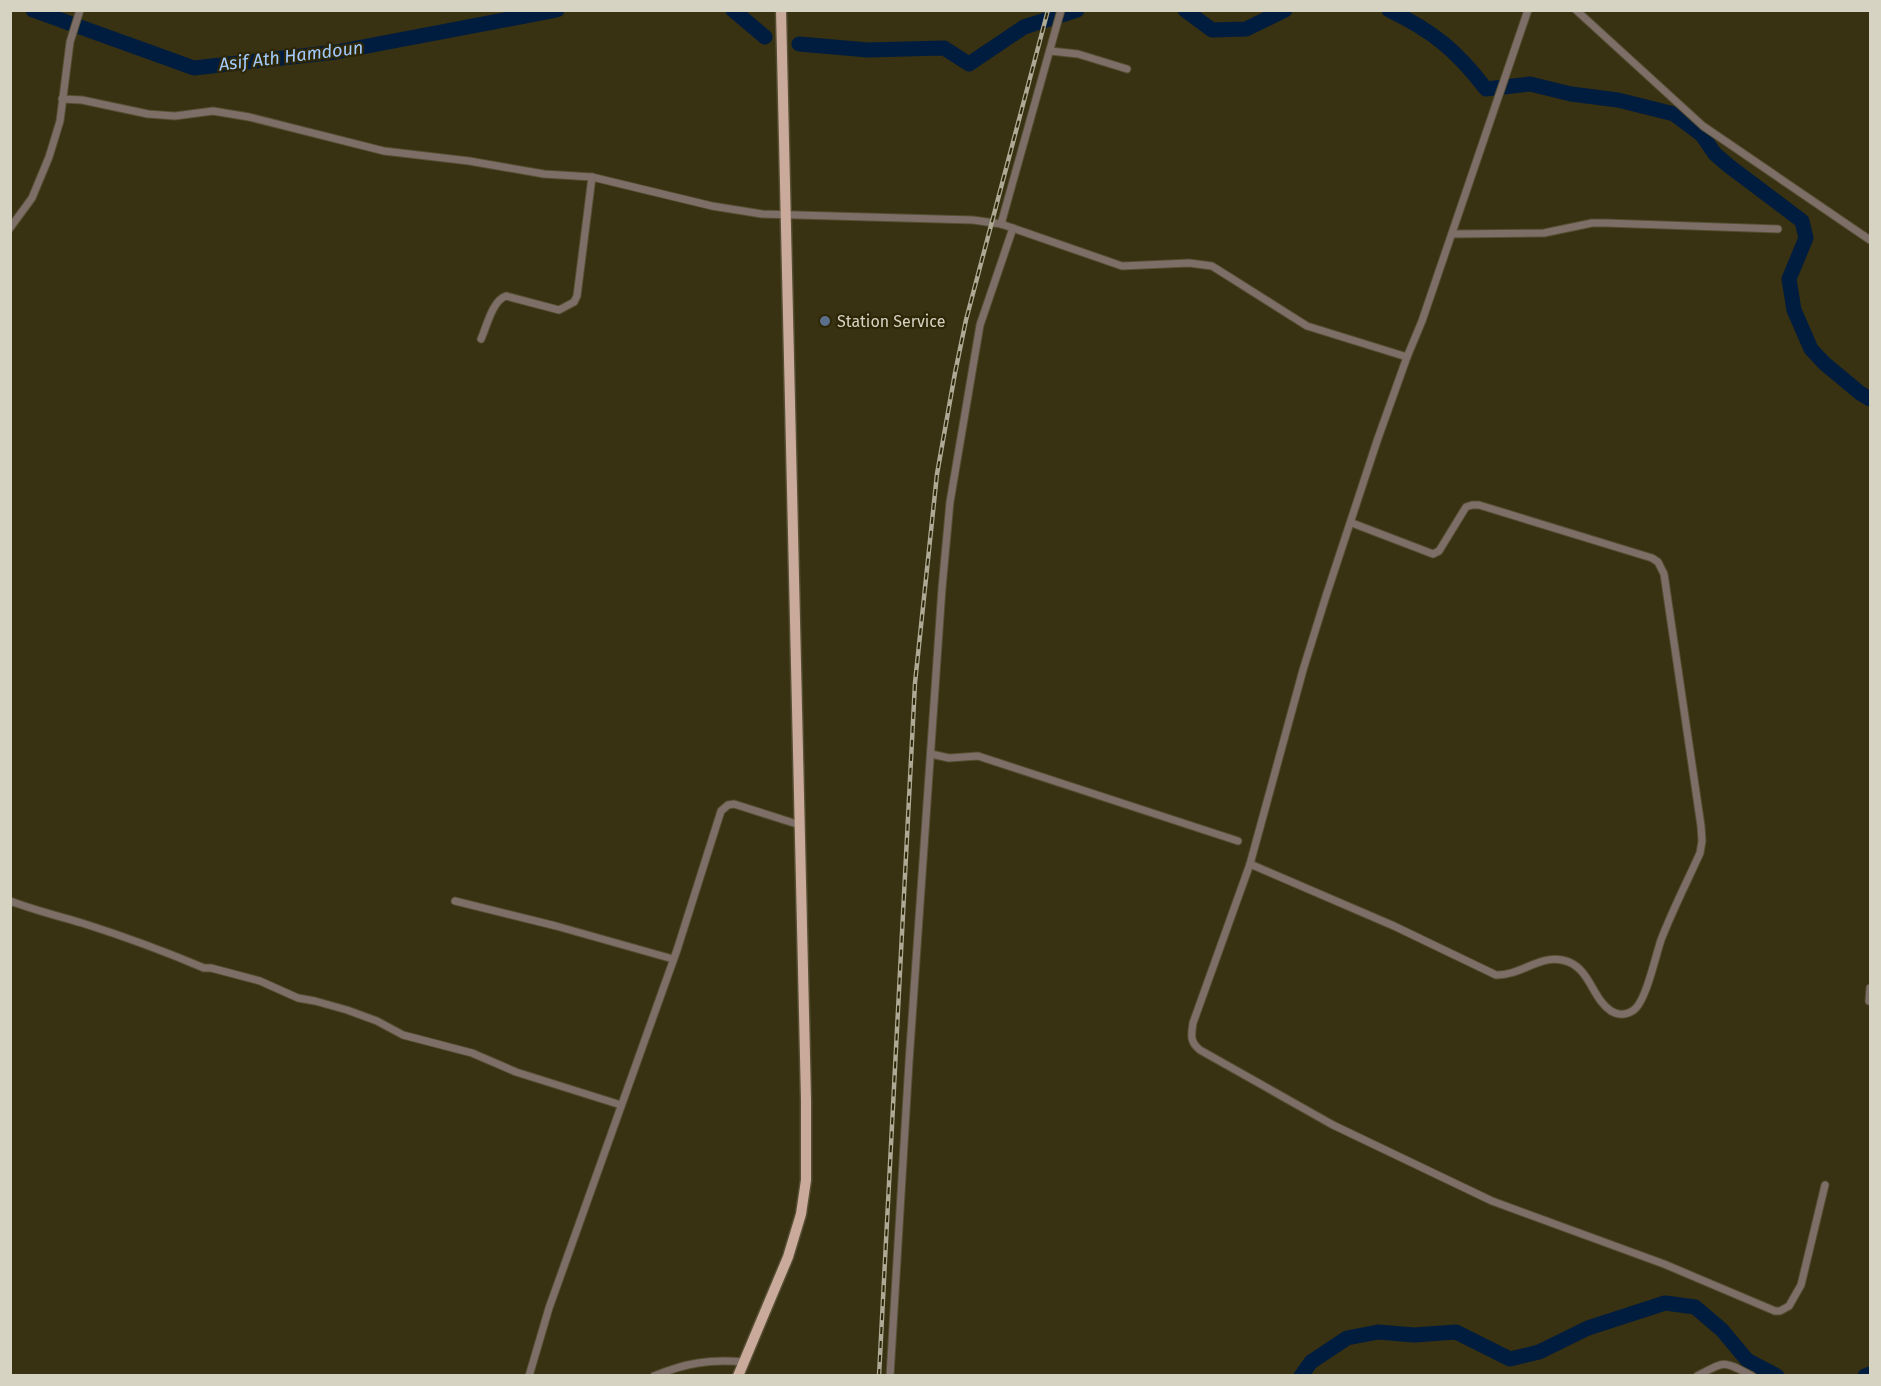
<svg xmlns="http://www.w3.org/2000/svg" width="1881" height="1386" font-family="'Fira Sans',sans-serif">
  <rect width="100%" height="100%" fill="#383112"/>
  <g fill="none" stroke-linecap="round" stroke-linejoin="round">
    <!-- river -->
    <g stroke="#001d40" stroke-width="15">
      <path d="M33,10l161,58 142,-16 221,-42"/>
      <path d="M733,10l32,27"/>
      <path d="M1185,10l27,20 34,-1 39,-19"/>
      <path d="M1389,10c44,21 68,41 97,79l44,-5 41,10 47,6 56,14 28,21 13,19 14,12 73,55 4,17 -17,41 5,31 17,39 13,14 36,30 10,6"/>
      <path d="M799,44l69,6 76,-2 25,16 55,-37 53,-17"/>
      <path d="M1301,1376l10,-14 36,-24 31,-6 36,3 42,-3 54,27 29,-7 49,-24 77,-25 30,4 27,23 25,30 30,16"/>
      <path d="M1865,1376l5,-2"/>
    </g>
    <!-- minor casing -->
    <g stroke="#554e32" stroke-width="9">
      <g id="minor">
        <path d="M1528,10l-106,311 -15,36 -30,84 -51,155 -23,74 -53,194 -57,159c-2,13 -3,19 7,27l133,75 159,76 172,63 111,47h5l9,-5 12,-21 24,-100"/>
        <path d="M1576,10l127,116 167,114"/>
        <path d="M1050,51l28,3 49,15"/>
        <path d="M62,99l20,1 66,14 27,2 38,-5 36,6 135,34 85,10 75,13 48,3 120,29 50,8 211,6 28,4 121,42 67,-3 23,3 95,60 100,31"/>
        <path d="M1001,224l60,-214"/>
        <path d="M10,228l22,-30 17,-41 11,-36 10,-79 10,-32"/>
        <path d="M1453,234l91,-1 48,-10h14l172,6"/>
        <path d="M481,339c6,-13 11,-38 25,-43l53,14 15,-8 3,-6 15,-119"/>
        <path d="M931,754l18,4 29,-2 260,85"/>
        <path d="M1250,864l144,62 102,49c23,1 44,-20 66,-15 28,5 29,38 49,51 8,5 18,4 25,-3 11,-12 19,-50 25,-68 11,-29 26,-58 39,-87l2,-12 -1,-15 -37,-252 -6,-12 -6,-4 -173,-53h-7l-6,2 -27,44 -6,3 -81,-31"/>
        <path d="M10,901c24,9 48,15 72,22 41,13 82,28 122,45h7l49,13 38,17 17,3 32,9 30,11 26,14 69,18 44,19 105,33"/>
        <path d="M455,901l101,25 117,33"/>
        <path d="M1869,1001l1,-13"/>
        <path d="M529,1376l20,-68 128,-358 44,-139 7,-6 6,-1 66,21"/>
        <path d="M654,1376c32,-13 55,-17 90,-14"/>
        <path d="M890,1376l19,-314 33,-474 8,-86 30,-177 33,-97"/>
        <path d="M1697,1376c29,-15 26,-16 55,0"/>
      </g>
    </g>
    <!-- primary casing -->
    <g stroke="#554e32" stroke-width="13">
      <path id="primary" d="M738,1376l50,-119 13,-43 5,-34v-80l-25,-1090"/>
    </g>
    <!-- minor -->
    <use href="#minor" stroke="#7d6e67" stroke-width="7"/>
    <!-- primary -->
    <use href="#primary" stroke="#c9aa9b" stroke-width="10"/>
    <!-- rail casing -->
    <g stroke="#ada994" stroke-width="4.5">
      <path id="rail" d="M879,1376l36,-693 22,-209 18,-101 11,-53 82,-310"/>
    </g>
    <!-- rail -->
    <use href="#rail" stroke="#2e2707" stroke-width="2" stroke-dasharray="7" stroke-linecap="butt"/>
  </g>
  <!-- markers -->
  <circle fill="#5c6f8a" stroke="#2e2707" stroke-width="2" cx="825" cy="321" r="6"/>
  <g text-anchor="middle" stroke-width="4.5" stroke-linejoin="round" paint-order="stroke">
    <!-- poi labels -->
    <g font-size="16" fill="#d7d3c2" stroke="#2e2707" text-anchor="start">
      <text x="837" y="327">Station Service</text>
    </g>
    <!-- water labels -->
    <g font-size="18" font-style="italic" fill="#a3cbfe" stroke="#2e2707">
      <text transform="translate(291 56) rotate(-7)" y="6">Asif Ath Hamdoun</text>
    </g>
  </g>
  <!-- border -->
  <rect width="1881" height="1386" fill="none" stroke="#d7d3c2" stroke-width="24"/>
</svg>
